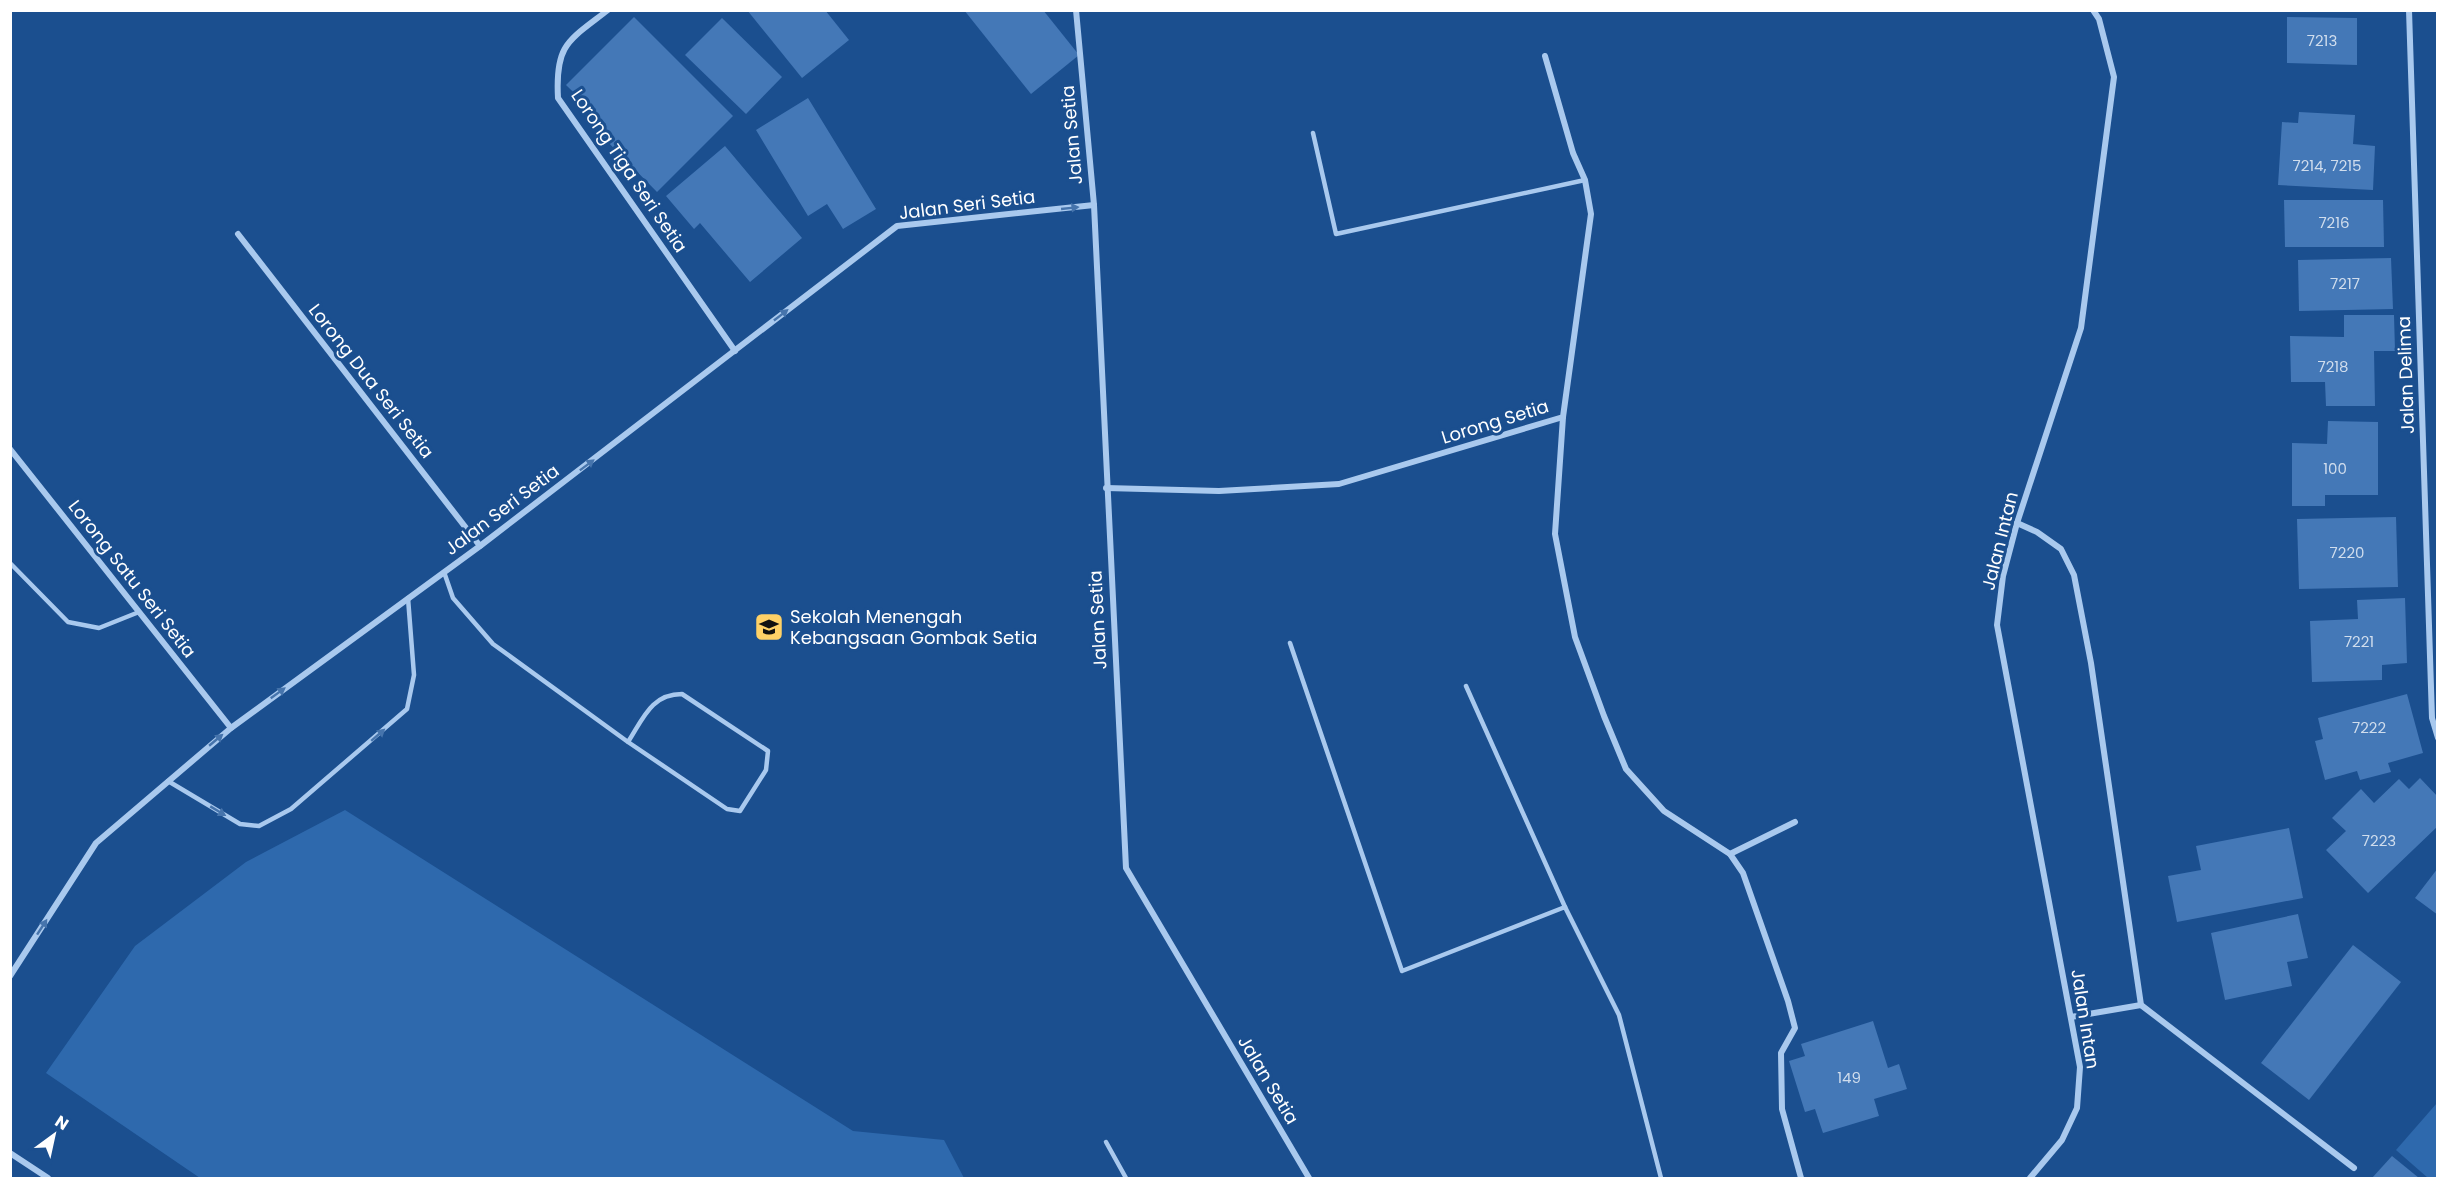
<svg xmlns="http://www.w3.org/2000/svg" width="2448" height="1189" font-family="Poppins,sans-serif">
  <rect width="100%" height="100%" fill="#1b4f8f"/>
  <!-- green -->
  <g fill="#2e69ad">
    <path d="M345,810l508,321 91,9 20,38h-764l-154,-105 89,-127 111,-84z"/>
    <path d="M2437,1103v75h-9l-32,-28z"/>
  </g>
  <!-- building -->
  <g fill="#4478b7">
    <path d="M747,10h78l24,30 -47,38z"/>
    <path d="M964,10h79l36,45 -48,39z"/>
    <path d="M634,17l99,99 -76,76 -59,-60 8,-8 -40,-39z"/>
    <path d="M2287,17l70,1v47l-70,-2z"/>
    <path d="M722,18l60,59 -36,37 -61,-59z"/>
    <path d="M808,98l68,111 -33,20 -16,-25 -19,12 -52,-86z"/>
    <path d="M2299,112l56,3 -2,29 22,2 -2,44 -95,-5 4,-63 16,1z"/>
    <path d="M725,146l77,92 -52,44 -50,-59 -6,6 -28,-33z"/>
    <path d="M2284,200h99l1,47h-99z"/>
    <path d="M2391,258l2,51 -94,2 -1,-51z"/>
    <path d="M2344,315h50l1,36h-21l1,55h-49l-1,-24h-34l-1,-46 54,1z"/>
    <path d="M2328,421l50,1v73h-53v11h-33v-63l35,1z"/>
    <path d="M2396,517l2,70 -99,2 -2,-70z"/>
    <path d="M2405,598l2,65 -25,2v15l-70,2 -2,-61 48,-2 -1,-19z"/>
    <path d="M2407,694l16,59 -35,10 3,9 -31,8 -3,-9 -32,9 -10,-39 8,-2 -5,-21z"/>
    <path d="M2420,778l18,19v29l-70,67 -42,-43 20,-19 -14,-13 29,-29 13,14 25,-24 10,10z"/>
    <path d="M2289,828l14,70 -126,24 -9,-46 33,-6 -5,-24z"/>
    <path d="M2438,868v47l-23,-17z"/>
    <path d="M2298,914l10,44 -21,4 5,24 -67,14 -14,-67z"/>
    <path d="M2353,945l48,37 -92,118 -48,-37z"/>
    <path d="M1873,1021l15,47 11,-4 8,25 -33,10 5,17 -56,17 -8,-24 -10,3 -16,-51 16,-5 -4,-12z"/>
    <path d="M2392,1156l27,22h-47z"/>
  </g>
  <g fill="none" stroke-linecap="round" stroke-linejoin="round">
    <!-- service -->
    <g stroke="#a9c9ee" stroke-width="4.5">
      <path d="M1313,133l23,101 249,-54"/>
      <path d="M10,563l58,59 31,6 40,-16"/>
      <path d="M444,572l9,26 40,46 135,98 99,67 13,2 26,-41 2,-19 -86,-57c-31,0 -39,25 -54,48"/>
      <path d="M1290,643l112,328 163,-64 54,108 42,163"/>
      <path d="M1466,686l99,221"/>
      <path d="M168,781l72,43 19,2 32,-17 116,-100 7,-34 -6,-77"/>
      <path d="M1106,1142l20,36"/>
    </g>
    <!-- minor -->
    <g stroke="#a9c9ee" stroke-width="6">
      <path d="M608,10c-40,31 -53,34 -50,88l177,253"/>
      <path d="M1076,10l18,195 32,663 183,310"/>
      <path d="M2409,10l23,708 6,20"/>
      <path d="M238,234l242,312"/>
      <path d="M1563,417l-8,117 20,103 29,79 22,53 38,42 66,43"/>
      <path d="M10,449l221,279"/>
      <path d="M1106,488l113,3 120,-7 224,-67 28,-203 -6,-34 -12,-27 -28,-97"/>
      <path d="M2017,523l20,9 24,17 13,26 17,88 50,342 213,163"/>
      <path d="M1795,822l-65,32 13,19 45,128 7,27 -14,25 1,56 19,69"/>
      <path d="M10,976l86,-133 135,-115 249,-182 417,-320 197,-21"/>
      <path d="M2071,1017l70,-12"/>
      <path d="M10,1153l38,25"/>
      <path d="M2030,1178l32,-38 15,-32 3,-41 -83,-442 6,-49 14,-53 64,-195 33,-251 -15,-58 -6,-9"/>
    </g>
  </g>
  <!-- one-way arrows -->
  <defs><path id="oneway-solid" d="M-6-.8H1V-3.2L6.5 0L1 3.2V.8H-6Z" transform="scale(1.5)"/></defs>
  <g fill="#4674ac">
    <use href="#oneway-solid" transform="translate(1070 208) rotate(-6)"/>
    <use href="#oneway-solid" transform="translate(781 315) rotate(-38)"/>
    <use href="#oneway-solid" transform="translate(587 465) rotate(-37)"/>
    <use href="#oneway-solid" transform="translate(278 693) rotate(-36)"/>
    <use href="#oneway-solid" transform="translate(378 735) rotate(-41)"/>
    <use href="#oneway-solid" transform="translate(216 740) rotate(-40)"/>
    <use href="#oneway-solid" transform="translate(218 811) rotate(31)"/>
    <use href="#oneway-solid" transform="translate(42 927) rotate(-57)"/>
  </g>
  <!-- icons -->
  <defs>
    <g id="school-square" transform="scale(1.5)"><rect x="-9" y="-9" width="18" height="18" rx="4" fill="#ffd166" stroke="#1b4f8f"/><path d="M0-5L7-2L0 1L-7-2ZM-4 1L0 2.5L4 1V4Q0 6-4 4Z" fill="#111"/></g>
  </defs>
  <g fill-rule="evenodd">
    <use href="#school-square" x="769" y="627"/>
  </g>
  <g text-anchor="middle" stroke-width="6" stroke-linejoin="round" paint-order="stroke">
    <!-- number labels -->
    <g font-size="15" fill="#d0dded">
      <text x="2322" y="46">7213</text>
      <text x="2327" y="171">7214, 7215</text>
      <text x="2334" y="228">7216</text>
      <text x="2345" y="289">7217</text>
      <text x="2333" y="372">7218</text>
      <text x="2335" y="474">100</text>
      <text x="2347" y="558">7220</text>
      <text x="2359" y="647">7221</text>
      <text x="2369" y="733">7222</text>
      <text x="2379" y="846">7223</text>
      <text x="1849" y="1083">149</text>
    </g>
    <!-- street labels -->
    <g font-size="18" fill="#fff" stroke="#1b4f8f">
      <text transform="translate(1072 135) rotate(-95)" y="6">Jalan Setia</text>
      <text transform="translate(629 171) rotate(56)" y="6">Lorong Tiga Seri Setia</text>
      <text transform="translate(967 205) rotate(-7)" y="6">Jalan Seri Setia</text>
      <text transform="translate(2406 375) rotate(-92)" y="6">Jalan Delima</text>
      <text transform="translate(371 381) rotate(52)" y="6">Lorong Dua Seri Setia</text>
      <text transform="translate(1495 422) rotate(-17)" y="6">Lorong Setia</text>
      <text transform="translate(502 510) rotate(-37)" y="6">Jalan Seri Setia</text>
      <text transform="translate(2000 541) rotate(-76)" y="6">Jalan Intan</text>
      <text transform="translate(132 579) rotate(52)" y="6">Lorong Satu Seri Setia</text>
      <text transform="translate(1098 620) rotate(-93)" y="6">Jalan Setia</text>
      <text transform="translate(2085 1019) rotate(81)" y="6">Jalan Intan</text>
      <text transform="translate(1268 1080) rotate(59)" y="6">Jalan Setia</text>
    </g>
    <!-- poi labels -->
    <g font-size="18" fill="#fff" stroke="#1b4f8f" text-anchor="start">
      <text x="790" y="623">Sekolah Menengah<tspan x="790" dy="21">Kebangsaan Gombak Setia</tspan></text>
    </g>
  </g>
  <!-- border -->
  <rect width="2448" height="1189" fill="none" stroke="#ffffff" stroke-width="24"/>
  <!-- north arrow -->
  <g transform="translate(54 1135) rotate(33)" stroke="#1b4f8f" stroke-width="4.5" paint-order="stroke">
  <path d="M0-4.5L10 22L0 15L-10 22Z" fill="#ffffff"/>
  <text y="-9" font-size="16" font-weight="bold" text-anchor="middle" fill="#ffffff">N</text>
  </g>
</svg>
